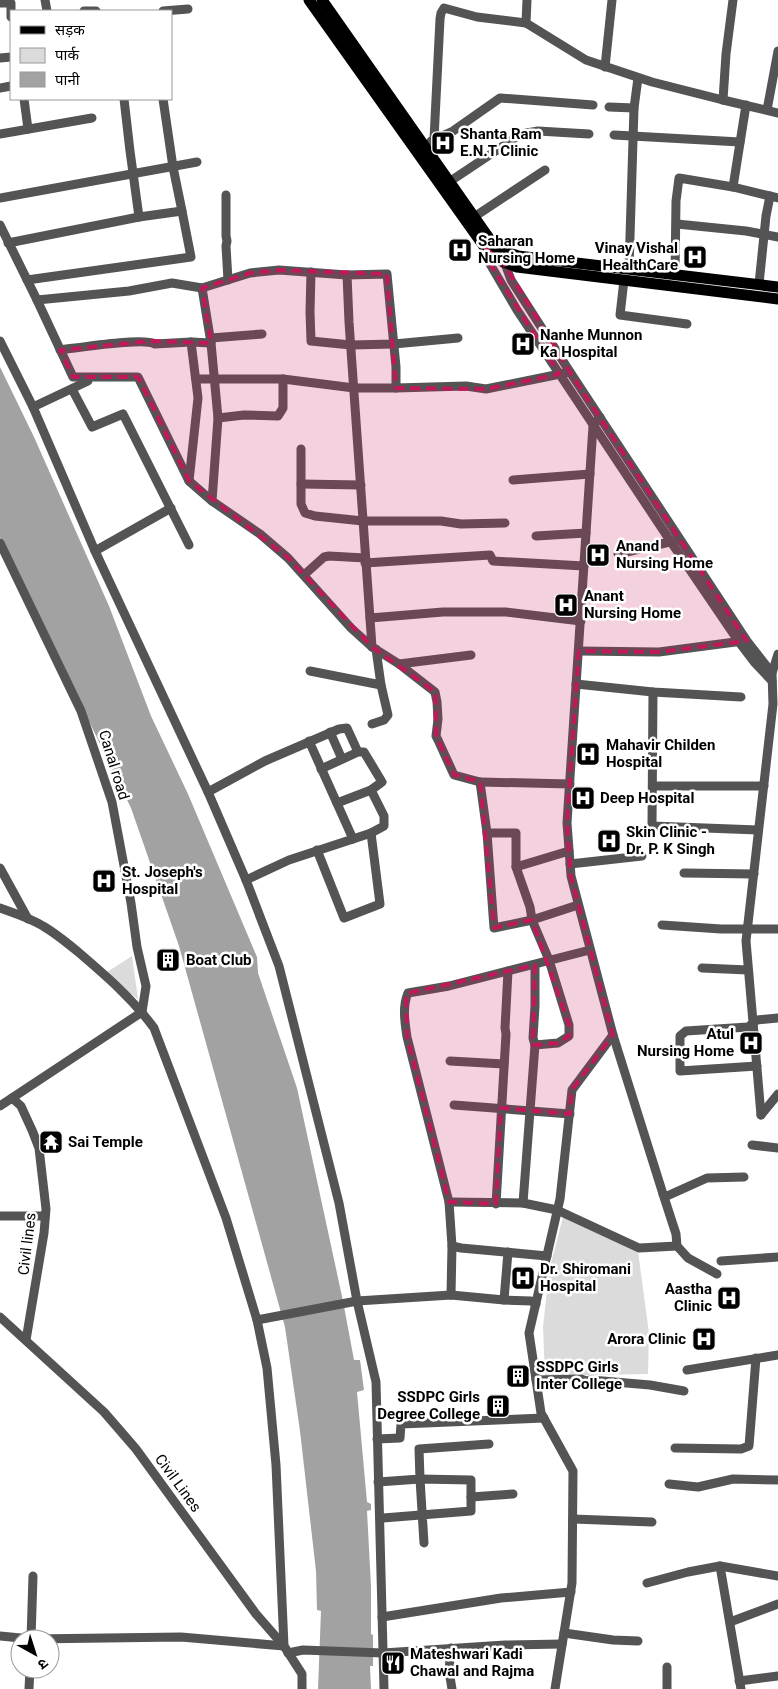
<svg xmlns="http://www.w3.org/2000/svg" width="778" height="1689" font-family="Roboto,'Noto Sans Devanagari',sans-serif">
  <rect width="100%" height="100%" fill="#fff"/>
  <!-- green -->
  <g fill="#dbdbdb">
    <path d="M132,956l6,43 -34,-25z"/>
    <path d="M564,1213l74,38 11,82 -1,41 -103,2 -2,-49 6,-56z"/>
  </g>
  <!-- water -->
  <path fill="#a2a2a2" d="M0,367l34,70 75,169 42,110 37,78 69,163 1,16 39,115 46,213 11,59h6l4,30 -7,2 10,110 4,2v6l-4,1 4,75v48l2,1v31h-3l1,23h-53l3,-78 -4,-1 -1,-39 -16,-140 -15,-104 -106,-381 -48,-138 -131,-271z"/>
  <g fill="none" stroke-linecap="round" stroke-linejoin="round">
    <!-- minor -->
    <g stroke="#545454" stroke-width="9">
      <path d="M45,0l2,11"/>
      <path d="M527,0l-1,23 60,37 66,22 71,18"/>
      <path d="M733,0l-7,54 -3,46 55,13"/>
      <path d="M0,3h11v14"/>
      <path d="M84,11h12"/>
      <path d="M163,11l25,-2"/>
      <path d="M0,58l11,-1"/>
      <path d="M605,67l7,-67"/>
      <path d="M0,88l11,-2"/>
      <path d="M24,99l4,30"/>
      <path d="M163,99l10,68 9,44"/>
      <path d="M609,107l25,1"/>
      <path d="M767,110l11,-59"/>
      <path d="M0,134l92,-16"/>
      <path d="M614,135l126,7"/>
      <path d="M434,139l6,-120 1,-6 3,-5 33,9 49,6"/>
      <path d="M431,141l22,-10 47,-33 93,7"/>
      <path d="M449,182l72,-48 17,-3 51,3"/>
      <path d="M733,187l13,-82"/>
      <path d="M226,195v41l1,5 -1,5 2,34"/>
      <path d="M0,198l197,-36"/>
      <path d="M474,217l71,-47"/>
      <path d="M677,224l69,7 32,6"/>
      <path d="M0,225l37,75 92,-9 43,-8 30,5 48,-15 29,-3 68,5"/>
      <path d="M8,243l131,-26"/>
      <path d="M486,249l4,15 27,46 154,232 68,100 16,21 17,18"/>
      <path d="M503,258l8,22 59,92 177,269 25,32"/>
      <path d="M629,269l5,-161 4,-30"/>
      <path d="M311,272l-1,40 1,29 40,4 43,-1 64,-6"/>
      <path d="M675,274l1,-73 3,-23 54,9 45,11"/>
      <path d="M27,280l164,-23 -9,-46 -43,6 -9,-66 -6,-52"/>
      <path d="M624,280l-4,35 67,9"/>
      <path d="M759,284l7,-68 4,-20"/>
      <path d="M202,288l9,55 7,75 -6,83 48,33 28,24 63,70 21,19 27,17 36,28 2,10 1,17 -2,17 2,4 16,35 26,7 7,51h29v34l53,-16"/>
      <path d="M37,300l36,77h65l51,104 23,20"/>
      <path d="M0,341l33,66 62,144 113,241 38,88 33,86 60,237 18,98 19,81 8,307"/>
      <path d="M191,342l20,1v-5l51,-4"/>
      <path d="M60,350c17,-2 83,-13 95,-6l36,-2 7,56 -9,83"/>
      <path d="M196,379h87l71,9h42"/>
      <path d="M72,389l20,38 31,-13 66,131"/>
      <path d="M33,407l55,-26"/>
      <path d="M218,418l26,-3 34,1 5,-8v-29"/>
      <path d="M301,449v55l4,9 10,3 48,5h78l20,3 44,-1"/>
      <path d="M513,480l77,-6"/>
      <path d="M301,484l60,1"/>
      <path d="M536,536l50,-3"/>
      <path d="M0,543l81,168 31,91 19,101 6,44 9,39 -4,26"/>
      <path d="M95,551l76,-43"/>
      <path d="M618,554l56,-13"/>
      <path d="M365,563l125,-8 3,6 91,5"/>
      <path d="M304,575l20,-18 5,-1 36,2"/>
      <path d="M370,618l73,-6h63l75,9"/>
      <path d="M372,647l-23,-325 -2,-47 40,-1 9,93v21l70,-2 20,3 84,-17"/>
      <path d="M579,651l80,1 84,-11"/>
      <path d="M399,664l72,-9"/>
      <path d="M310,671l71,14 -5,-36"/>
      <path d="M576,684l77,8 88,5"/>
      <path d="M653,692l-1,134 106,4"/>
      <path d="M372,724l12,-4 4,-5 -7,-30"/>
      <path d="M330,732l12,27"/>
      <path d="M321,769l37,-17h6l18,30 -11,8"/>
      <path d="M480,782l90,2"/>
      <path d="M653,786h111"/>
      <path d="M208,792l57,-31 74,-32 8,-1 11,24"/>
      <path d="M337,803l34,-13 13,26v10l-13,7"/>
      <path d="M487,833l7,95 38,-8 46,-15"/>
      <path d="M317,850l27,68 36,-14 -9,-71 -18,6"/>
      <path d="M570,864l72,-8"/>
      <path d="M516,867l14,40 2,13 17,40 20,65v11l-11,7 -23,2"/>
      <path d="M0,868l28,51"/>
      <path d="M684,873l70,1"/>
      <path d="M246,880l43,-20 64,-21 -44,-98"/>
      <path d="M0,908c14,5 30,10 43,18 12,7 23,16 34,25 28,24 55,47 77,77l72,190 31,102 10,48 9,97 8,181 -103,-9 -150,2 -31,-3"/>
      <path d="M662,925l59,4h57"/>
      <path d="M702,968l46,2"/>
      <path d="M613,1035l50,159 4,2 40,-18 37,-1"/>
      <path d="M450,1061l54,3"/>
      <path d="M757,1066l-77,5v-35l6,-5 62,-4 9,-7 21,-2"/>
      <path d="M12,1098l9,8 11,24 7,18 7,61 -2,24 -18,107"/>
      <path d="M454,1105l116,9"/>
      <path d="M0,1106l142,-94"/>
      <path d="M761,1115l-15,-174 27,-237 -1,-31 6,-19"/>
      <path d="M761,1115l17,-21"/>
      <path d="M752,1145l26,3"/>
      <path d="M663,1194l13,40 1,12 11,12 29,16"/>
      <path d="M449,1202l74,1 34,7 82,38 38,-2"/>
      <path d="M523,1203l12,-158 -2,-7 2,-32v-41"/>
      <path d="M496,1204l10,-170 -1,-6 3,-57"/>
      <path d="M0,1216h45"/>
      <path d="M452,1246l9,2 86,8"/>
      <path d="M721,1261l57,-4"/>
      <path d="M451,1295l1,-49 -3,-44 -42,-165c-2,-14 -5,-30 1,-44l41,-7 141,-36"/>
      <path d="M504,1300l4,-48"/>
      <path d="M0,1317l104,95 32,37 120,165 28,32 18,28v15"/>
      <path d="M257,1320l100,-19 94,-6 53,5 27,1 5,3"/>
      <path d="M687,1370l91,-15"/>
      <path d="M536,1380l45,-1 5,2 5,-1 59,5 34,6"/>
      <path d="M377,1439l23,-1 1,-14 143,-6"/>
      <path d="M675,1448l66,1 8,-3 7,-88"/>
      <path d="M378,1482l42,-3 -1,-30 70,-5"/>
      <path d="M669,1484l29,3 35,-8 45,1"/>
      <path d="M471,1497l42,-3"/>
      <path d="M383,1518l88,-7v-31l-51,-1 4,64"/>
      <path d="M573,1519l79,3"/>
      <path d="M720,1566l21,123"/>
      <path d="M647,1583l41,-11 32,-6 58,10"/>
      <path d="M382,1617l119,-19 70,-6"/>
      <path d="M730,1622l48,-18"/>
      <path d="M564,1633l49,7 25,1"/>
      <path d="M31,1639l2,-63"/>
      <path d="M451,1648l-2,23 3,18"/>
      <path d="M288,1653l15,-3 80,3 122,-8 57,-1"/>
      <path d="M739,1681l39,-5"/>
      <path d="M29,1689l1,-20"/>
      <path d="M555,1689l17,-106 1,-112 -32,-58 -12,-80 31,-134 12,-109 41,-55 -42,-159 -4,-53 26,-397 7,-9"/>
      <path d="M667,1689v-22"/>
    </g>
    <!-- major -->
    <g stroke="#000" stroke-width="11">
      <path d="M309,0l177,249 17,13 14,5 261,32"/>
      <path d="M322,0l171,244 8,6 17,6 260,31"/>
    </g>
  </g>
  <!-- marked area -->
  <path fill="#c2185b" fill-opacity="0.2" stroke="#c2185b" stroke-width="4" stroke-dasharray="10 6" stroke-linejoin="round" d="M486,249l17,13 67,110 177,269 -88,11 -80,-1 -12,172 4,53 42,159 -41,55 -2,24 -69,-6 -5,96 -47,-2 -42,-165 -1,-39 2,-5 127,-28 -2,80 25,-2 11,-7v-11l-37,-105 -38,8 -14,-146 -26,-7 -18,-39 -1,-44 -63,-45 -84,-89 -99,-77 -51,-104h-65l-13,-27 91,-9 60,2 -9,-55 48,-15 29,-3 108,4 9,114 90,1 73,-15 -69,-110z"/>
  <!-- icons -->
  <defs>
    <g id="hospital-square" transform="scale(1.25)"><rect x="-9" y="-9" width="18" height="18" rx="4" fill="#000" stroke="#fff"/><path d="M-5-5h3v3.5h4V-5h3V5h-3V1.5h-4V5h-3Z" fill="#fff"/></g>
    <g id="building-square" transform="scale(1.25)"><rect x="-9" y="-9" width="18" height="18" rx="4" fill="#000" stroke="#fff"/><path d="M-4-6H4V6H1V3H-1V6H-4ZM-2.5-4.3h1.7v1.8h-1.7ZM.8-4.3h1.7v1.8H.8ZM-2.5-1h1.7V.8h-1.7ZM.8-1h1.7V.8H.8Z" fill="#fff"/></g>
    <g id="temple-square" transform="scale(1.25)"><rect x="-9" y="-9" width="18" height="18" rx="4" fill="#000" stroke="#fff"/><path d="M0-6L5-2H3V0L6.5 2.5H4V6H1.5V3h-3V6H-4V2.5H-6.5L-3 0V-2H-5Z" fill="#fff"/></g>
    <g id="restaurant-square" transform="scale(1.25)"><rect x="-9" y="-9" width="18" height="18" rx="4" fill="#000" stroke="#fff"/><path d="M-5-6h1v4h1v-4h1v4h1v-4h1v5L-1.5 .5V6h-2V.5L-5-1ZM5-6V6H3V1.5H1.5Q1.5-4 5-6Z" fill="#fff"/></g>
  </defs>
  <g fill-rule="evenodd">
    <use href="#hospital-square" x="443" y="143"/>
    <use href="#hospital-square" x="460" y="250"/>
    <use href="#hospital-square" x="695" y="257"/>
    <use href="#hospital-square" x="523" y="344"/>
    <use href="#hospital-square" x="598" y="555"/>
    <use href="#hospital-square" x="566" y="605"/>
    <use href="#hospital-square" x="588" y="754"/>
    <use href="#hospital-square" x="583" y="798"/>
    <use href="#hospital-square" x="609" y="841"/>
    <use href="#hospital-square" x="104" y="881"/>
    <use href="#building-square" x="168" y="960"/>
    <use href="#hospital-square" x="751" y="1043"/>
    <use href="#temple-square" x="51" y="1142"/>
    <use href="#hospital-square" x="523" y="1278"/>
    <use href="#hospital-square" x="729" y="1298"/>
    <use href="#hospital-square" x="704" y="1339"/>
    <use href="#building-square" x="518" y="1376"/>
    <use href="#building-square" x="498" y="1406"/>
    <use href="#restaurant-square" x="393" y="1663"/>
  </g>
  <g text-anchor="middle" stroke-width="5" stroke-linejoin="round" paint-order="stroke">
    <!-- poi labels -->
    <g font-size="15" font-weight="bold" fill="#000" stroke="#fff" text-anchor="start">
      <text x="460" y="139">Shanta Ram<tspan x="460" dy="17">E.N.T Clinic</tspan></text>
      <text x="478" y="246">Saharan<tspan x="478" dy="17">Nursing Home</tspan></text>
      <text x="678" y="253" text-anchor="end">Vinay Vishal<tspan x="678" dy="17">HealthCare</tspan></text>
      <text x="540" y="340">Nanhe Munnon<tspan x="540" dy="17">Ka Hospital</tspan></text>
      <text x="616" y="551">Anand<tspan x="616" dy="17">Nursing Home</tspan></text>
      <text x="584" y="601">Anant<tspan x="584" dy="17">Nursing Home</tspan></text>
      <text x="606" y="750">Mahavir Childen<tspan x="606" dy="17">Hospital</tspan></text>
      <text x="600" y="803">Deep Hospital</text>
      <text x="626" y="837">Skin Clinic -<tspan x="626" dy="17">Dr. P. K Singh</tspan></text>
      <text x="122" y="877">St. Joseph's<tspan x="122" dy="17">Hospital</tspan></text>
      <text x="186" y="965">Boat Club</text>
      <text x="734" y="1039" text-anchor="end">Atul<tspan x="734" dy="17">Nursing Home</tspan></text>
      <text x="68" y="1147">Sai Temple</text>
      <text x="540" y="1274">Dr. Shiromani<tspan x="540" dy="17">Hospital</tspan></text>
      <text x="712" y="1294" text-anchor="end">Aastha<tspan x="712" dy="17">Clinic</tspan></text>
      <text x="686" y="1344" text-anchor="end">Arora Clinic</text>
      <text x="536" y="1372">SSDPC Girls<tspan x="536" dy="17">Inter College</tspan></text>
      <text x="480" y="1402" text-anchor="end">SSDPC Girls<tspan x="480" dy="17">Degree College</tspan></text>
      <text x="410" y="1659">Mateshwari Kadi<tspan x="410" dy="17">Chawal and Rajma</tspan></text>
    </g>
    <!-- street labels -->
    <g font-size="15" fill="#000" stroke="#fff">
      <text transform="translate(114 765) rotate(73)" y="5">Canal road</text>
      <text transform="translate(27 1244) rotate(-83)" y="5">Civil lines</text>
      <text transform="translate(178 1483) rotate(54)" y="5">Civil Lines</text>
    </g>
  </g>
  <!-- legend -->
  <rect x="10" y="10" width="162" height="90" fill="#ffffff" stroke="#999999"/>
  <rect x="20" y="26" width="25" height="8" fill="#000000" stroke="#999999"/>
  <text x="55" y="35" font-size="15" fill="#000000">सड़क</text>
  <rect x="20" y="48" width="25" height="15" fill="#dbdbdb" stroke="#999999"/>
  <text x="55" y="60" font-size="15" fill="#000000">पार्क</text>
  <rect x="20" y="72" width="25" height="15" fill="#a2a2a2" stroke="#999999"/>
  <text x="55" y="85" font-size="15" fill="#000000">पानी</text>
  <!-- north arrow -->
  <g transform="translate(35 1654) rotate(141)"><circle r="24" fill="#ffffff" stroke="#999999"/>
  <path d="M0-4L9 19L0 12L-9 19Z" fill="#000000"/>
  <text y="-8" font-size="14" font-weight="bold" text-anchor="middle" fill="#000000">उ</text>
  </g>
</svg>
